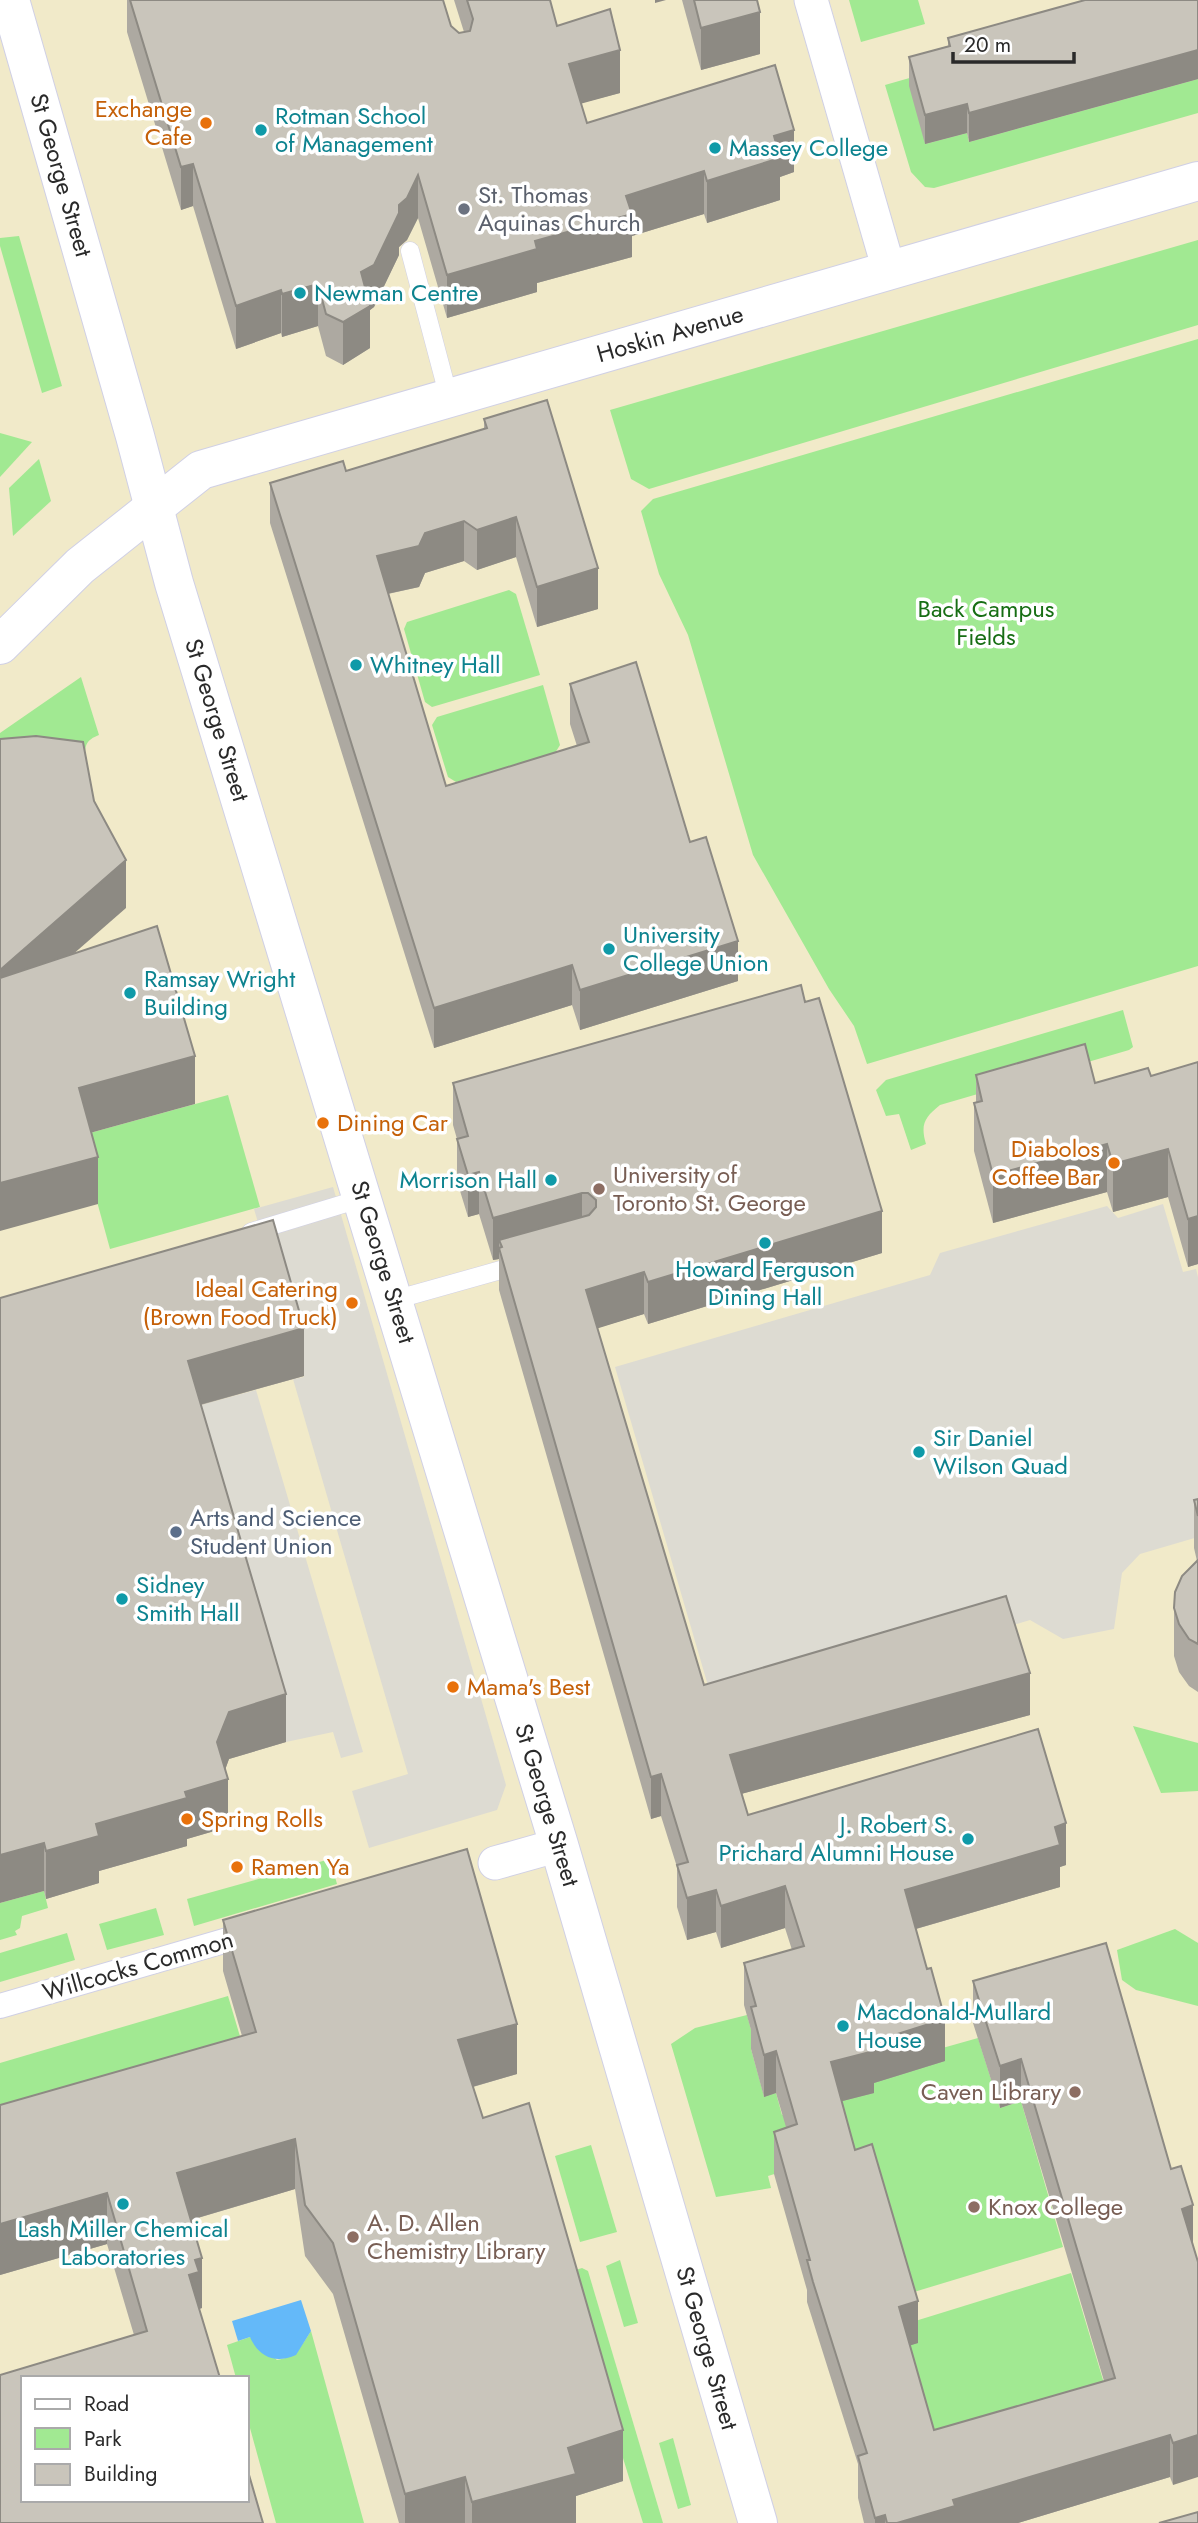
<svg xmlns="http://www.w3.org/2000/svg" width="1198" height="2523" font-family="Jost,sans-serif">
  <rect width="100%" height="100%" fill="#eee9db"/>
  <!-- education -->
  <path fill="#f1eac9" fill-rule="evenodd" d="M0,0h1198v2523h-1198zM23,2378h224v122h-224z"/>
  <!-- green -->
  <g fill="#a1e992">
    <path d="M849,0h69l7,24 -64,18z"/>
    <path d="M948,67l-23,77 42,-11 2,9 229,-63v34l-264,75 -9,-1 -14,-15 -26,-87z"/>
    <path d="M19,236l43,150 -20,7 -42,-147v-8z"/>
    <path d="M1198,240v85l-549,164 -18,-10 -21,-69z"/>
    <path d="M1198,339v627l-331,98 -13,-38 -25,-37 -76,-134 -65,-220 -29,-61 -18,-63 12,-12z"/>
    <path d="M0,433l32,9 -32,35z"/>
    <path d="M39,459l12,42 -38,35 -4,-48z"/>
    <path d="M509,590l7,4 24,81 -108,32 -7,-5 -21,-73 3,-7z"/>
    <path d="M81,677l18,58c-13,5 -14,10 -14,23l-85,1v-26z"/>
    <path d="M543,685l17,60 -5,8 -99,29 -8,-5 -16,-52 5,-8z"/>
    <path d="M1123,1010l10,37 -4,3 -189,55c-15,12 -20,19 -14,39l-15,6 -12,-36 -13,2 -10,-26 10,-10z"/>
    <path d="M228,1095l32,112 -150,42 -31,-113z"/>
    <path d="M1133,1726l65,17v48l-37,2z"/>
    <path d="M330,1859l7,25 -143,42 -7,-27z"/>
    <path d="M44,1891l4,17 -26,8 -2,12 -5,3 2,4 -17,5v-37z"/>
    <path d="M156,1908l8,27 -57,15 -8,-26z"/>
    <path d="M1175,1929l23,14v63l-62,-16 -14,-10 -5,-30z"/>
    <path d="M67,1933l8,27 -75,22v-29z"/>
    <path d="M228,1996l25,84 -253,72v-89z"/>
    <path d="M747,2015l9,33 -5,1 13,47 12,-3 6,22 86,-46 110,-31 22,70 21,-7 42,146 -159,48 -60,-143 -76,24 3,12 -55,9 -45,-153 24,-16z"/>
    <path d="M591,2145l26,87 -37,10 -25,-86z"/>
    <path d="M620,2260l18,63 -14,4 -18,-61z"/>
    <path d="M582,2268l6,3 75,252h-20l-77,-250z"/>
    <path d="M1071,2273l44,147 -181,53 -35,-124 13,-27z"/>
    <path d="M311,2331l53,192h-88l-29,-106v-39h-11l-9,-33 23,-8 27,23c20,-3 24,-14 34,-29z"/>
    <path d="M673,2438l18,67 -13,4 -19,-66z"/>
  </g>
  <!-- plaza -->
  <g fill="#dddbd2">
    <path d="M333,1187l173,598 -9,25 -128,38 -17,-57 56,-17 -115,-395 11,-2 -50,-168z"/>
    <path d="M1163,1204l20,68 13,-3 2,8v260l-58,17 -18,19 -8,56 -51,10 -33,-19 -314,93 -101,-346 315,-92 10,-22 167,-47 11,12z"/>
    <path d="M256,1390l107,362 -22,6 -8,-26 -47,10 -83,-282 -57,-40z"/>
  </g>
  <!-- water -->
  <path fill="#64b9f9" d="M301,2300l10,31 -15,24c-20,9 -37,3 -46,-18l-12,4 -6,-20z"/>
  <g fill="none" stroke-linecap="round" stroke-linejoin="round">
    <!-- service casing -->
    <g stroke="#d0d0e5" stroke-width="19">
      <g id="service">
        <path d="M410,251l39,147"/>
        <path d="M251,1232l112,-34"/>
        <path d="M394,1300l128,-36"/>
      </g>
    </g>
    <!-- pedestrian casing -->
    <g stroke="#d0d0e5" stroke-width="26">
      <path id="pedestrian" d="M0,2006l255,-74"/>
    </g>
    <!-- minor casing -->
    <g stroke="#d0d0e5" stroke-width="35">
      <g id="minor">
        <path d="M811,0l78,270"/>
        <path d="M495,1863l64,-18"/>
      </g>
    </g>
    <!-- tertiary casing -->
    <g stroke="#d0d0e5" stroke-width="40">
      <g id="tertiary">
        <path d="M10,0l125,436 39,147 385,1262 199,678"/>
        <path d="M0,645l80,-79 121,-96 997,-289"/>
      </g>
    </g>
    <!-- service -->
    <use href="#service" stroke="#fff" stroke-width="18"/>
    <!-- pedestrian -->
    <use href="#pedestrian" stroke="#fff" stroke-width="24"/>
    <!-- minor -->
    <use href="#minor" stroke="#fff" stroke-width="33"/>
    <!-- tertiary -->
    <use href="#tertiary" stroke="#fff" stroke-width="38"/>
  </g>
  <!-- wall -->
  <g fill="#ada9a1">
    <path d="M127,0h316l8,26 8,7 5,-1 -10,-32h96l7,26 63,67 -39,10 6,20 207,49 -14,5v23l-73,23 -3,-9 -72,22v21l-95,26v9l-90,26 -29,-100 -11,22 -8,7v8l-25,52 -4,3v38l-27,17 -17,-9 -8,-30 -36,11 -1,-4 -45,16 -43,-143 -12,4 -54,-178z"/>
    <path d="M682,0h75l3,54 -59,16z"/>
    <path d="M1198,0v79l-229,63 -2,-9 -42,11 -16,-58v-29l39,-11v-8z"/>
    <path d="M484,419l114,190 -61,18 -21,-70 -39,13 -13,-9 -39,12 -6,14 -31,7 58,192 131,-40 -7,-22v-40l120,158 48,139 -158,49 -8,-25 -138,43 -164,-525v-40l76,-12 138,-42z"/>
    <path d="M1198,1062v202l-10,3 -20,-70 -55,15 -6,-20 -114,31 -19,-72v-48h2v-28l119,8 56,-7z"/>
    <path d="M453,1083l429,170 -234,71 -4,-10 -47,14 107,357 326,30 -289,79 7,21 318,50 -6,2v20l-144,42 29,132 -71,22v10l-32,8 13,49 63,193 -8,2 24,85 170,-49 -83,-280 -21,7 -27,-85v-42l198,188 10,-3 -8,319 -3,-8 -152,46h-154l-6,-25v-34l-51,-162v-12l-33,-116v-42l12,-5 -10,-34 -12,4 -13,-48v-19l-7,-25v-42l48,-13 -7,-22 -64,20 -5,-16 -29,8 -10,-33v-40l-16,-51 -10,3 -152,-529v-31l-6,1 -14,-46 -11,3 -11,-36v-42l-4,-14z"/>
    <path d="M0,1298l304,78 -103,29 85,337 -57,17 -4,11 3,57 -41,12v7l-88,25v12l-53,16 -2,-8z"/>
    <path d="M1198,1499v193l-9,-6 -10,-14 -5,-16v-48l23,-47 -3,-13v-48z"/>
    <path d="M223,1920l294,154 -44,13 10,31 140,363 -47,15v27h-177l-66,-229 -28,-38 -10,-67 -104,31 11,88 -3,1 21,69 -86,-43 -27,-91 -107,31v-170l242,-69 -19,-65z"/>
  </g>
  <!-- shaded-wall -->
  <g fill="#8d8a83">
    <path d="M655,0h11l-11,3z"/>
    <path d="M760,12v42l-59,16v-42z"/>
    <path d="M620,50v43l-51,14v-43z"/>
    <path d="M1198,50v29l-229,63v-29z"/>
    <path d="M967,104v29l-42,11v-29z"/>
    <path d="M794,130v42l-14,5v23l-73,23v-42l67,-45z"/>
    <path d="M193,164v42l-12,4v-43z"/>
    <path d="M704,171v43l-72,22v21l-95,26v9l-90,26v-43l88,-34 91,-45z"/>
    <path d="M418,175v43l-11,22 -8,7v8l-25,52 -4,3v38l-27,17v-43l18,-50 38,-67z"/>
    <path d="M318,284v42l-36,11v-43z"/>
    <path d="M281,290v43l-45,16v-43z"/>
    <path d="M516,517v40l-39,13v-40z"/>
    <path d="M464,521v40l-39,12 -6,14 -42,9v-40l48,-23z"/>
    <path d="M598,568v41l-61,18v-40z"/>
    <path d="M126,860v48l-126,110v-48z"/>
    <path d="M738,941v40l-158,49v-40z"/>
    <path d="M572,965v40l-138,43v-40z"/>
    <path d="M195,1056v48l-116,32v-48z"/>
    <path d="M1107,1144v48l-114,31v-48z"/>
    <path d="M1168,1149v48l-55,15v-48z"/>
    <path d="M98,1157v47l-98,27v-48z"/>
    <path d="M479,1172v42l-11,3v-42z"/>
    <path d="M582,1193v42l-80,12 -3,-7v19l-6,1v-42z"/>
    <path d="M882,1211v42l-234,71v-42z"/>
    <path d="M1198,1216v48l-10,3v-48z"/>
    <path d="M644,1272v42l-58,18v-42z"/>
    <path d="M304,1328v48l-116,32v-47z"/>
    <path d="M1030,1673v42l-300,82v-42z"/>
    <path d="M286,1694v48l-57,17 -8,22 7,-2v48l-41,12v7l-88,25v12l-53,16v-48l50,-27 89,-32 32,-50 12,-30z"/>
    <path d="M661,1774v42l-10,3v-42z"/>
    <path d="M1066,1823v42l-6,2v20l-155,45v-42l150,-63z"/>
    <path d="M44,1843v48l-44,12v-48z"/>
    <path d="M785,1886v42l-64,20v-42z"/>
    <path d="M716,1890v42l-29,8v-42z"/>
    <path d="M945,2019v42l-71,22v10l-43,11v-42l41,-20z"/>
    <path d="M517,2024v50l-59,17v-51z"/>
    <path d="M776,2051v42l-12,4v-42z"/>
    <path d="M1021,2059v42l-21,7v-42z"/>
    <path d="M295,2139v50l-118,35v-51z"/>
    <path d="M107,2193v51l-107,31v-51z"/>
    <path d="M1193,2205v42l-11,-38z"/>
    <path d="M202,2258v50l-3,1 -10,-34 6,-15z"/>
    <path d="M918,2301v42l-19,6v-42z"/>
    <path d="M623,2430v51l-47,15v27h-104v-21l96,-54z"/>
    <path d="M1170,2435v42l-152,46h-121l56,-23z"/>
    <path d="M1198,2435v42l-25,8v-42z"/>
    <path d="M465,2477v46h-60v-29z"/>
    <path d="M885,2515v8h-10v-5z"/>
  </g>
  <!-- building -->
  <g fill="#c9c5bb" stroke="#8d8a83" stroke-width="2">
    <path d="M130,0h313l8,26 8,7 11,-2 3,-12 -6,-19h83l7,26 53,-17 10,41 -51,14 18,59 188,-58 19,65 -20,6 6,22 -73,23 -3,-10 -78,25 6,18 -97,27 2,8 -90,26 -29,-100 -11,23 -8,7v8l-25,52 -13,7 9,34 -27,16 -17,-8 -8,-30 -36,10 -1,-4 -45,16 -43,-142 -12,3z"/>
    <path d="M694,0h63l3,12 -59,16z"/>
    <path d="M1085,0h113v50l-229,63 -2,-9 -42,11 -16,-58 41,-11 -2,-8z"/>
    <path d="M547,400l51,168 -61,19 -21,-70 -39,13 -13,-9 -39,12 -6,13 -42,10 69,230 143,-44 -19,-58 66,-22 54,180 16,-5 32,104 -158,49 -8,-25 -138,43 -164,-525 73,-22 3,10 141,-43 -3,-9z"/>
    <path d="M36,736l47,6 11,59 32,59 -126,110v-231z"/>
    <path d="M157,926l38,130 -116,32 19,69 -98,26v-205z"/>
    <path d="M801,985l4,17 14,-4 63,213 -234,71 -4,-10 -58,18 118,395 302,-89 24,77 -300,82 18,60 290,-86 28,94 -11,4 5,18 -155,45 22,79 4,-1 14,51 -73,23 2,9 -43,11 24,88 17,-6 46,157 -19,6 35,123 181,-52 -94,-319 -21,7 -27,-85 133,-38 65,226 10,-3 12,39 -11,4 16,53v173l-25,8 -3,-8 -217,65 2,6 -58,17h-10l-2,-8 -10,3 -17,-62 9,-3 -54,-171 -6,-22h3l-36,-128 23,-8 -21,-73 -12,4 -13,-48 5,-1 -12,-43 60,-17 -19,-60 -64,20 -5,-16 -29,8 -10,-33 11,-3 -27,-88 -10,3 -152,-529 3,-1 -3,-7 90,-25 7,-8v-7l-8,-7h-6l-89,25 -14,-46 -11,3 -11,-36 11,-3 -15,-53z"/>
    <path d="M1085,1044l10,39 53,-15 3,8 47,-14v154l-10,3 -20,-70 -55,15 -6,-20 -114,31 -19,-72 8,-2 -6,-26z"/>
    <path d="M273,1220l31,108 -116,33 98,333 -57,18 -12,30 11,37 -43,13 2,6 -91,26 3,12 -53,15 -2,-8 -44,12v-557z"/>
    <path d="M1198,1499v17l-4,-16z"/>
    <path d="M1198,1560v84l-9,-5 -10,-15 -5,-16 1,-16 7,-16z"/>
    <path d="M467,1849l50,175 -59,16 25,78 46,-15 94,327 -55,18 8,26 -104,28 -7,-25 -60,17 -72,-251 -28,-38 -10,-66 -118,34 25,85 -7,2 4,12 -10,3 31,103h-197v122h224v-32l16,55h-263v-148l147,-44 -40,-138 -107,31v-119l256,-73 -33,-112z"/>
    <path d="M1198,2512v11h-39z"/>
  </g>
  <!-- markers -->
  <g fill="#e8710a" stroke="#fff" stroke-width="2.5">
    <circle cx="206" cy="123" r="7"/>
    <circle cx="323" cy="1123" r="7"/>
    <circle cx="1114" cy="1163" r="7"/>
    <circle cx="352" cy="1303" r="7"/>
    <circle cx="453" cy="1687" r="7"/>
    <circle cx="187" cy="1819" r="7"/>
    <circle cx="237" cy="1867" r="7"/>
  </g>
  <g fill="#0f9aa8" stroke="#fff" stroke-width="2.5">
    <circle cx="261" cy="130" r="7"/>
    <circle cx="715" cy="148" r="7"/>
    <circle cx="300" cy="293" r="7"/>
    <circle cx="356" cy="665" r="7"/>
    <circle cx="609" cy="949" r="7"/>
    <circle cx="130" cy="993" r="7"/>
    <circle cx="551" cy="1180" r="7"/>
    <circle cx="765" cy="1243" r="7"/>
    <circle cx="919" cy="1452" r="7"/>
    <circle cx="122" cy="1599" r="7"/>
    <circle cx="968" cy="1839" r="7"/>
    <circle cx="843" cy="2026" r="7"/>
    <circle cx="123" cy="2204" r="7"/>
  </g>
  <circle fill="#6b7280" stroke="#fff" stroke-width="2.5" cx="464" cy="209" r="7"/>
  <g fill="#8d6e63" stroke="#fff" stroke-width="2.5">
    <circle cx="599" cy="1189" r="7"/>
    <circle cx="1075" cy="2092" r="7"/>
    <circle cx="974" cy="2207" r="7"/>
    <circle cx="353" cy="2237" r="7"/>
  </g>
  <circle fill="#5c6f8a" stroke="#fff" stroke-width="2.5" cx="176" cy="1532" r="7"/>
  <g text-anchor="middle" stroke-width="7" stroke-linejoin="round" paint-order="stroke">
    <!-- food labels -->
    <g font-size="24" fill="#c56008" stroke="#fff" text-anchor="start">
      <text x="192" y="117" text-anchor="end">Exchange<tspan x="192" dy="28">Cafe</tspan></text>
      <text x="337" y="1131">Dining Car</text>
      <text x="1100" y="1157" text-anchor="end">Diabolos<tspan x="1100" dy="28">Coffee Bar</tspan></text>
      <text x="338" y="1297" text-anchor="end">Ideal Catering<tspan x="338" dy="28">(Brown Food Truck)</tspan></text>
      <text x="467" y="1695">Mama's Best</text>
      <text x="201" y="1827">Spring Rolls</text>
      <text x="251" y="1875">Ramen Ya</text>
    </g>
    <!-- culture labels -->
    <g font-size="24" fill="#0d838f" stroke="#fff" text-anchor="start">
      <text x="275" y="124">Rotman School<tspan x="275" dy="28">of Management</tspan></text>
      <text x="729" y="156">Massey College</text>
      <text x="314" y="301">Newman Centre</text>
      <text x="370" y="673">Whitney Hall</text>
      <text x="623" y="943">University<tspan x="623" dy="28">College Union</tspan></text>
      <text x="144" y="987">Ramsay Wright<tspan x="144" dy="28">Building</tspan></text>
      <text x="537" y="1188" text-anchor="end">Morrison Hall</text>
      <text x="765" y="1277" text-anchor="middle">Howard Ferguson<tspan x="765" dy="28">Dining Hall</tspan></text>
      <text x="933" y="1446">Sir Daniel<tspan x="933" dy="28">Wilson Quad</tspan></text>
      <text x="136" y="1593">Sidney<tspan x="136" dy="28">Smith Hall</tspan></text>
      <text x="954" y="1833" text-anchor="end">J. Robert S.<tspan x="954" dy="28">Prichard Alumni House</tspan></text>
      <text x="857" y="2020">Macdonald-Mullard<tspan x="857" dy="28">House</tspan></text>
      <text x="123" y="2237" text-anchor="middle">Lash Miller Chemical<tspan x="123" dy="28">Laboratories</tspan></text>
    </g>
    <!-- street labels -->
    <g font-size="24" fill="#2a2a2a" stroke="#fff">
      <text transform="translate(61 175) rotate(74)" y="8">St George Street</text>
      <text transform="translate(670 334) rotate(-16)" y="8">Hoskin Avenue</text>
      <text transform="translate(217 720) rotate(73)" y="8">St George Street</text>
      <text transform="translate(383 1262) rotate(73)" y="8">St George Street</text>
      <text transform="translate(547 1805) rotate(73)" y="8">St George Street</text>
      <text transform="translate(138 1966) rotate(-16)" y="8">Willcocks Common</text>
      <text transform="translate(707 2348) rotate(74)" y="8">St George Street</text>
    </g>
    <!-- worship labels -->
    <g font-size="24" fill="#5b616d" stroke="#fff" text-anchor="start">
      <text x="478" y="203">St. Thomas<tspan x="478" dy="28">Aquinas Church</tspan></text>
    </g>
    <!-- park labels -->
    <g font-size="24" fill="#176e14" stroke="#fff">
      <text x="986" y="617">Back Campus<tspan x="986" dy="28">Fields</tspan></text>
    </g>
    <!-- education labels -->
    <g font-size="24" fill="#785e54" stroke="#fff" text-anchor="start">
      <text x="613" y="1183">University of<tspan x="613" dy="28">Toronto St. George</tspan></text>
      <text x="1061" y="2100" text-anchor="end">Caven Library</text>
      <text x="988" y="2215">Knox College</text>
      <text x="367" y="2231">A. D. Allen<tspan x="367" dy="28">Chemistry Library</tspan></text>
    </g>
    <!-- service labels -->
    <g font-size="24" fill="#4e5e75" stroke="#fff" text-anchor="start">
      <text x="190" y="1526">Arts and Science<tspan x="190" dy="28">Student Union</tspan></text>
    </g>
  </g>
  <!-- legend -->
  <rect x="21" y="2376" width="228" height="126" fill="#ffffff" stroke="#aaaaaa" stroke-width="2"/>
  <rect x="35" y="2399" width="35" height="10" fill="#ffffff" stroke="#aaaaaa" stroke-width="2"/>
  <text x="84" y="2411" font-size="21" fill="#2a2a2a">Road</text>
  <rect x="35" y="2428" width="35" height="21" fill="#a1e992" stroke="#aaaaaa" stroke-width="2"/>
  <text x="84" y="2446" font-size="21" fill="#2a2a2a">Park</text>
  <rect x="35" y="2464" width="35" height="21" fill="#c9c5bb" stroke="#aaaaaa" stroke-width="2"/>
  <text x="84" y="2481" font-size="21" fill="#2a2a2a">Building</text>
  <!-- scale -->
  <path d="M953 52v10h121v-10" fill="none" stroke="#2a2a2a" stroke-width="3.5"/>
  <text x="964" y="52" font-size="21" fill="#2a2a2a" stroke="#ffffff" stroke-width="5" paint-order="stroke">20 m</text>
</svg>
